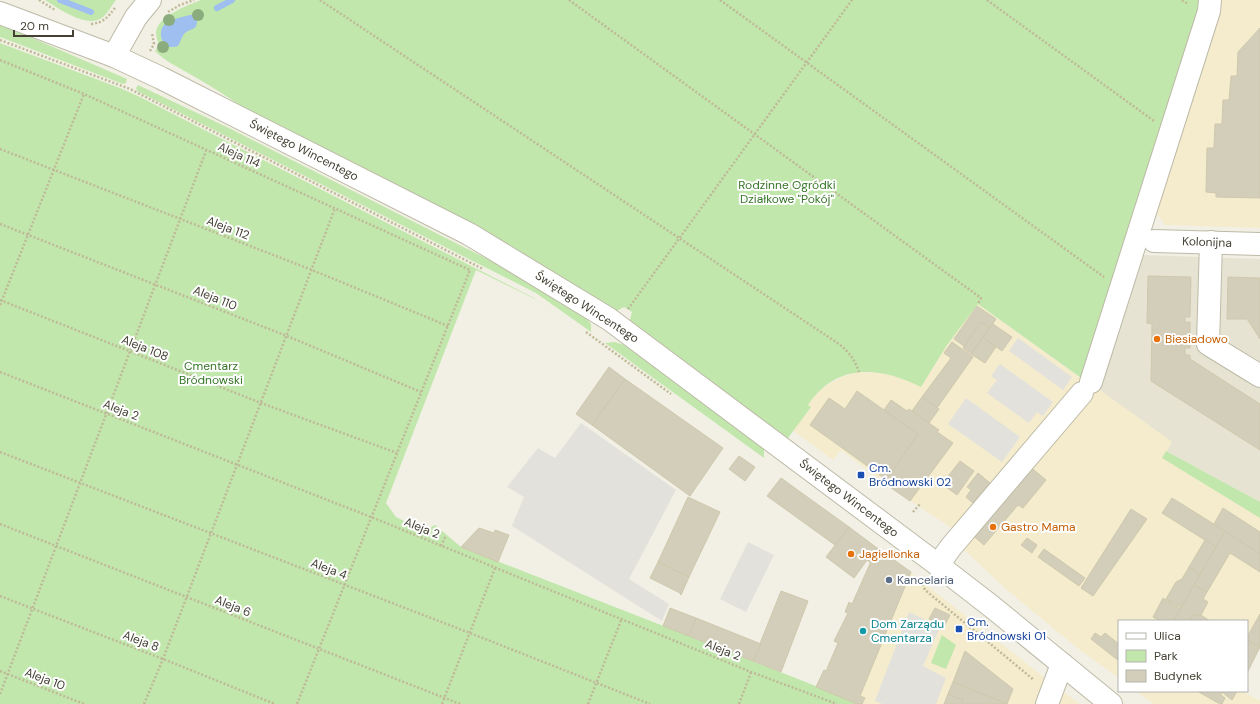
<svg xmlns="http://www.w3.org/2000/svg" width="1260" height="704" font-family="'DM Sans',sans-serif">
  <rect width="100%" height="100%" fill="#f2f0e4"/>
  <!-- residential -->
  <path fill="#e6e3d2" d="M1142,255l118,4v243l-94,-51 6,-9 -76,-54z"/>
  <!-- commercial -->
  <g fill="#f5ecce">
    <path d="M1222,0h38v228l-95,-3 -9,-13z"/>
    <path d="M978,304l106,76 -131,149 -56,-37 -56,-42 -8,10 -42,-31 24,-35 12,-9 17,-9 13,-4 25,1 21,5 18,8 26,-41z"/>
    <path d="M1100,390l72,52 -9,16 97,60v130l-13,25v-52h-128v57l-38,-27 -74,-61 -45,-42 129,-155z"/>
    <path d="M911,573l143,112 26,19h-218l3,-6 -5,-2z"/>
    <path d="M1136,691h106l18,10v3h-106z"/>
  </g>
  <!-- green -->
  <g fill="#c1e7ac">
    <path d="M45,0h71c-5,6 -7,12 -13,17 -15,13 -45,-9 -58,-17z"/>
    <path d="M201,0h1000l-117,380 -106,-76 -31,41 -26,42c-41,-20 -84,-25 -113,18l3,2 -23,31 -159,-115 3,-11 -8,-5 -9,5c-120,-86 -262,-135 -386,-214 -13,-9 -27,-17 -41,-25 -12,-7 -23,-12 -33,-22l4,-6c-1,-4 -3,-8 -3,-13 2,-16 32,-27 45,-32z"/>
    <path d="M0,24l127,55 -1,4 -3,1 -123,-47z"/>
    <path d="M0,43l120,45 20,9 394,201 55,39 -52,-37 -61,-30 -90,233 10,14 28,14 11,-6 26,22 228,89 172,68h-861z"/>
    <path d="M138,85l93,44 270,137 85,52 5,6v8l-55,-39 -399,-202 -1,-3z"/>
    <path d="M615,342l9,3 136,99 4,5v9l-159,-115z"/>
    <path d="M1166,451l94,51v16l-98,-60z"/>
    <path d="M942,635l14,10 -10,24 -15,-6z"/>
  </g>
  <!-- parking -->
  <g fill="#e2e1dc">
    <path d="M1018,338l54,39 -9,13 -54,-39z"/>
    <path d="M1000,364l53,38 -10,14 -6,-4 -8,11 -42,-30 10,-13 -6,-4z"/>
    <path d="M966,398l54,39 -18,25 -54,-38z"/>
    <path d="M581,423l95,67 -47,89 40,25 -7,17 -150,-95 12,-29 -17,-10 31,-39 17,10z"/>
    <path d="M748,542l26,13 -28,57 -26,-13z"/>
    <path d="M909,612l31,15 -17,39 23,12 -10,26h-53l-8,-3z"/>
  </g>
  <!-- water -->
  <path fill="#9fbff0" d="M190,15h4l3,3c1,14 -6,9 -13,16 -3,4 -4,9 -6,12 -15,6 -23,-14 -12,-23 6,-4 17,-6 24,-8z"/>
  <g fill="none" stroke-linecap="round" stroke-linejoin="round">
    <!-- stream -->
    <g stroke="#9fbff0" stroke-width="6">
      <path d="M60,0l31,12"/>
      <path d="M217,8l15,-8"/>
    </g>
  </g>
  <!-- building -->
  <g fill="#d3ceb9" stroke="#cec8ad">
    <path d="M1260,28v170l-44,-1v-4l-10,-1 1,-44h7l1,-24h7l1,-24h6l2,-24h6l1,-24z"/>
    <path d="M1148,276l43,1 -1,40h-5v5h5v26h-5v7h5v4l70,45v46l-109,-69 1,-57 -5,-1z"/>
    <path d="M1228,277l32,1v61l-13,-20h-20z"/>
    <path d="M977,306l19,13 -6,9 -9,-6 -17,24 -10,-7z"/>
    <path d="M981,322l9,6 -19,26 -8,-6z"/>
    <path d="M993,324l19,13 -10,14 -19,-14z"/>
    <path d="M983,337l13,10 -11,16 -14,-9z"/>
    <path d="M952,342l21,15 -36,51 -15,-11 29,-39 -7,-5z"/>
    <path d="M609,367l16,12 -33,46 -16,-11z"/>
    <path d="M625,379l98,69 -33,48 -98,-71z"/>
    <path d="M857,391l61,43 -31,46 -77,-55 19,-27 16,11z"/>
    <path d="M922,397l17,12 -10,14 -17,-12z"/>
    <path d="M891,400l16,11 2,-2 30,21 -2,2 16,11 -43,58 -26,-18 34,-49 -34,-24z"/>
    <path d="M739,456l16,11 -10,14 -16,-12z"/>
    <path d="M960,461l14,10 -17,24 -15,-11z"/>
    <path d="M1028,465l18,15 -23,28 -5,-3 -34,40 -14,-12z"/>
    <path d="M978,473l12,10 -17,20 -7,-6 5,-7 -4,-3z"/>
    <path d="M781,478l68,49 -14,18 -68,-49z"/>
    <path d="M688,497l32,15 -31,65 -31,-15z"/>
    <path d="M1172,498l53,33 -9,16 -54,-34z"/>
    <path d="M1223,508l37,24v22l-46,-30z"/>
    <path d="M1131,509l16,10 -54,77 -12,-8z"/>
    <path d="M849,527l28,21 -6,15 -4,-3 -13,18 -28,-21z"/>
    <path d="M479,528l15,5 1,-3 14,5 -11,27 -37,-15z"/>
    <path d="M1225,531l35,23v18l-30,-19 -23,39 -13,-7z"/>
    <path d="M1027,538l10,7 -5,8 -11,-8z"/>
    <path d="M1205,540l11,7 -16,27 -11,-7z"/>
    <path d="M877,548l34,24 -51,124 5,2 -3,6h-5l-41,-17 8,-17 2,1 12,-28 -4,-2 14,-28 -3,-1 4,-10 3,2z"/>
    <path d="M1044,549l41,29 -6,8 -41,-29z"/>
    <path d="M658,562l31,15 -8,18 -1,-2 -30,-15z"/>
    <path d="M1189,567l11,7 -19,34 -15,-9 10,-17 6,-3z"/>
    <path d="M1194,585l13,7 -4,7 5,3 -7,13h-8l-3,6h-17z"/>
    <path d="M781,591l27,10 -27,71 -28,-11z"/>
    <path d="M1163,598l17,11 -7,12h-13l-7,-4z"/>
    <path d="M670,608l26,10 -7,18 -26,-10z"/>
    <path d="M935,608l15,7 -6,12 -15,-8z"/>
    <path d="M1260,614v33l-13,-7v-3z"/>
    <path d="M1193,615h8l9,6h-20z"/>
    <path d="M696,618l65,26 -8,17 -64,-25z"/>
    <path d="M1095,633l6,4 4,-4 14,11v17l-28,-22z"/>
    <path d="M1247,640l13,7 -13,26z"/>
    <path d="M965,651l48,38 -6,15 -54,-22z"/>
    <path d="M953,682l54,22h-43l-2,-1 1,-3 -15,-6z"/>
    <path d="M1197,691h25l-1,4 4,3 -3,6h-2z"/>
    <path d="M1222,691h15l-5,9 -10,-8z"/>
    <path d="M948,694l15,6 -1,3 2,1h-20z"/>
  </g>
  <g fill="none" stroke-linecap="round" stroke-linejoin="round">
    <!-- minor casing -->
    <g stroke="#bdbaa7" stroke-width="24">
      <g id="minor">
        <path d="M0,13l114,43 47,22 308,156 140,85 329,246 53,41 120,98"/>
        <path d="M114,56l22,-39 14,-17"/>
        <path d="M1154,241l106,3"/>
        <path d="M1211,242l-3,102 52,32"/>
        <path d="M1091,382l118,-371 1,-11"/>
        <path d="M938,565l13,-18 131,-154"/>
        <path d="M1047,704l15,-40"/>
      </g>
    </g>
    <!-- path -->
    <g stroke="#bfb998" stroke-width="2.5" stroke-dasharray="2 2" stroke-linecap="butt">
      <path d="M39,0l16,10"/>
      <path d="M320,0l519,344c10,8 16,16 20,28"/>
      <path d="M569,0l412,298 -3,6"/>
      <path d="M720,0l384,277"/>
      <path d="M987,0l167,121"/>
      <path d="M1182,0l6,4"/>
      <path d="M168,12l12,-7 14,-5"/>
      <path d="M91,24c12,-1 17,-7 24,-16"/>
      <path d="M0,40l130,49 353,180"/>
      <path d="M150,51l4,-7 -2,-11"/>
      <path d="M0,60l84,34 386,176 -173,434"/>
      <path d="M0,149l312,121 136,56"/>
      <path d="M0,224l287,112 134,56"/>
      <path d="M0,300l261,103 136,50"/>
      <path d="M0,305l84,-211"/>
      <path d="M628,309l224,-309"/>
      <path d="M586,332l85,62"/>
      <path d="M0,372l371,145 380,155 86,32"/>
      <path d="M0,452l470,181 180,71"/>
      <path d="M913,512l7,-8"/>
      <path d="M0,524l460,180"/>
      <path d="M441,546l5,-11"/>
      <path d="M919,577l6,13 109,90"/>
      <path d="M0,596l163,63 112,45"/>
      <path d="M0,671l84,33"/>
      <path d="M0,694l206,-543"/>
      <path d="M144,704l19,-45 172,-451"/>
      <path d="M442,704l53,-136"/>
      <path d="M588,704l34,-86"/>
      <path d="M739,704l12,-32"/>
    </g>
    <!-- minor -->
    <use href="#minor" stroke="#fff" stroke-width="22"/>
  </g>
  <!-- trees -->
  <g fill="#8bac7d">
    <circle cx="198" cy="15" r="6"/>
    <circle cx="169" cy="20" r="6"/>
    <circle cx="163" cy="47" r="6"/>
  </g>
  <!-- markers -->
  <g fill="#e8710a" stroke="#fff" stroke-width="1.5">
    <circle cx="1157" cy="339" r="4"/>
    <circle cx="993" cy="527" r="4"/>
    <circle cx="851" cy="554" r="4"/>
  </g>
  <g fill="#1a4fb4" stroke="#fff" stroke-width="1.5">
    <rect x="857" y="471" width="8" height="8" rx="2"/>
    <rect x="955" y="625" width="8" height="8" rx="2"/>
  </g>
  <circle fill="#5c6f8a" stroke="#fff" stroke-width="1.5" cx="889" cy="580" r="4"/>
  <circle fill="#0f9aa8" stroke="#fff" stroke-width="1.5" cx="863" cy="631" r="4"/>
  <g text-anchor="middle" stroke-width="4" stroke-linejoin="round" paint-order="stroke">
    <!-- street labels -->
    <g font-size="12" fill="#444134" stroke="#fff">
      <text transform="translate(304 150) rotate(27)" y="4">Świętego Wincentego</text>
      <text transform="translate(239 155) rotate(24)" y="4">Aleja 114</text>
      <text transform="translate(228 228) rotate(21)" y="4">Aleja 112</text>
      <text transform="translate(1207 242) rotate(2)" y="4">Kolonijna</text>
      <text transform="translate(215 298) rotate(22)" y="4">Aleja 110</text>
      <text transform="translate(587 307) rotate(33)" y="4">Świętego Wincentego</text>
      <text transform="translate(145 348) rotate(22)" y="4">Aleja 108</text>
      <text transform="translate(121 410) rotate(21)" y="4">Aleja 2</text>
      <text transform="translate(849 498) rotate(37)" y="4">Świętego Wincentego</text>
      <text transform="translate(422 528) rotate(22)" y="4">Aleja 2</text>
      <text transform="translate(329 569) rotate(21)" y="4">Aleja 4</text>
      <text transform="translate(233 606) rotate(22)" y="4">Aleja 6</text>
      <text transform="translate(141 641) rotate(21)" y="4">Aleja 8</text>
      <text transform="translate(723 650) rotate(22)" y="4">Aleja 2</text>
      <text transform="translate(45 679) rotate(21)" y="4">Aleja 10</text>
    </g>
    <!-- park labels -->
    <g font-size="12" fill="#367528" stroke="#fff">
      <text x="787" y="189">Rodzinne Ogródki<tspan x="787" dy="14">Działkowe "Pokój"</tspan></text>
      <text x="211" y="370">Cmentarz<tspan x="211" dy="14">Bródnowski</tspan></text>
    </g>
    <!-- food labels -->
    <g font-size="12" fill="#c56008" stroke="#fff" text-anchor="start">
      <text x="1165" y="343">Biesiadowo</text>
      <text x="1001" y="531">Gastro Mama</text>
      <text x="859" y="558">Jagiellonka</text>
    </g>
    <!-- transit labels -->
    <g font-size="12" fill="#164399" stroke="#fff" text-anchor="start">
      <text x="869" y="472">Cm.<tspan x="869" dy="14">Bródnowski 02</tspan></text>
      <text x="967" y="626">Cm.<tspan x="967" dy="14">Bródnowski 01</tspan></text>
    </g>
    <!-- service labels -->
    <g font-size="12" fill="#4e5e75" stroke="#fff" text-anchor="start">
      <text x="897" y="584">Kancelaria</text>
    </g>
    <!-- culture labels -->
    <g font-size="12" fill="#0d838f" stroke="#fff" text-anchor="start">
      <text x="871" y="628">Dom Zarządu<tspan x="871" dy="14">Cmentarza</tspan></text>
    </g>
  </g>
  <!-- legend -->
  <rect x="1118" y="620" width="130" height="72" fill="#ffffff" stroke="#b4b3ae"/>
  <rect x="1126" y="633" width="20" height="6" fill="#ffffff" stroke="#b4b3ae"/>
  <text x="1154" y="640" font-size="12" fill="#444134">Ulica</text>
  <rect x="1126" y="650" width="20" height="12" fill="#c1e7ac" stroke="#b4b3ae"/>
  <text x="1154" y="660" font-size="12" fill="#444134">Park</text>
  <rect x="1126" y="670" width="20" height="12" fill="#d3ceb9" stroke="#b4b3ae"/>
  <text x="1154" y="680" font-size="12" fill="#444134">Budynek</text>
  <!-- scale -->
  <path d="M14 30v6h59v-6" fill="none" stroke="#444134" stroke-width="2"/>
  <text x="20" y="30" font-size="12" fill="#444134" stroke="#ffffff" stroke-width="3" paint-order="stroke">20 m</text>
</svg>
